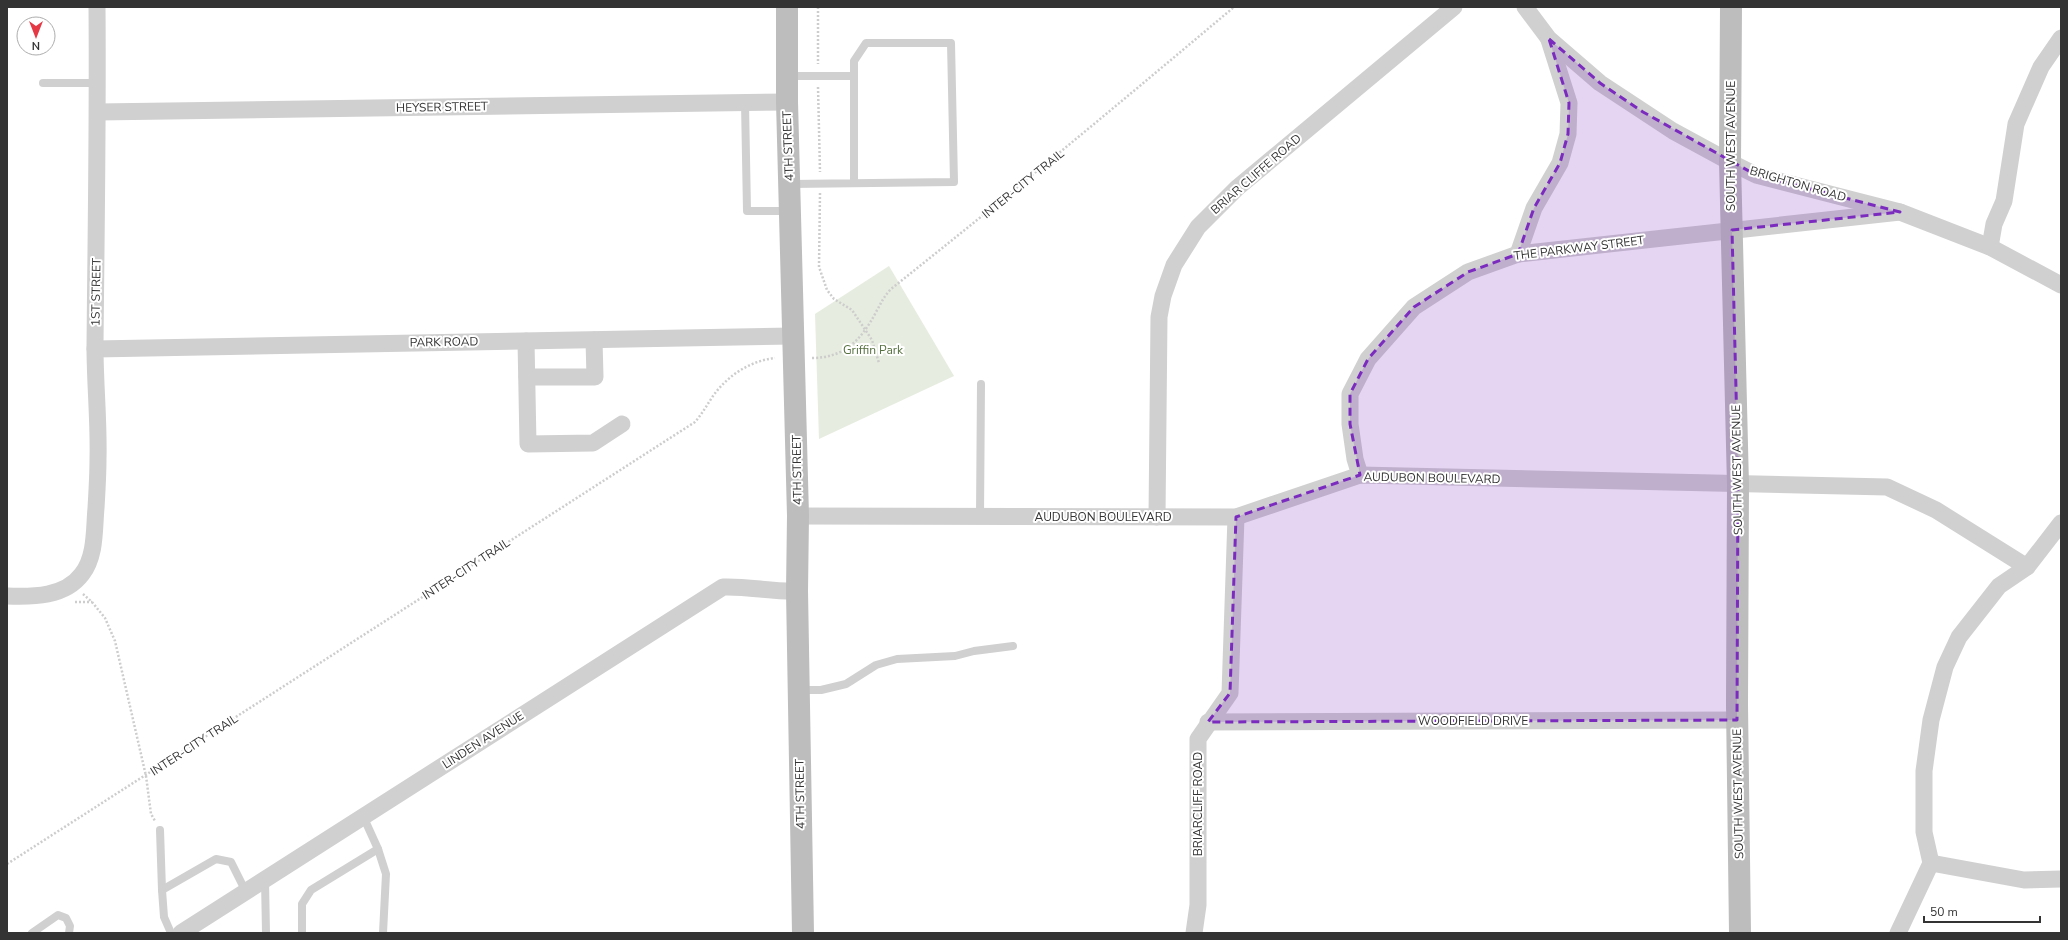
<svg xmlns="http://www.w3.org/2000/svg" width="2068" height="940" font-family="'Nunito Sans',sans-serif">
  <rect width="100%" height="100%" fill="#fff"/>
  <!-- green -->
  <path fill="#e6ecdf" d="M889,266l65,110 -135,63 -4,-125z"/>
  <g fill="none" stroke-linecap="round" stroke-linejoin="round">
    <!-- path -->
    <g stroke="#cdcdcd" stroke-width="2.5" stroke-dasharray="2 2" stroke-linecap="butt">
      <path d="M818,7v57"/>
      <path d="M818,87l2,85"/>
      <path d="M820,193l-1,74 8,23 7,9 18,11 20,30 7,23"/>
      <path d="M812,358c32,0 49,-18 63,-44 5,-9 9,-18 16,-25 116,-92 230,-187 343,-282"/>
      <path d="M83,594l9,8 13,16 10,23 31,135 5,38 4,7"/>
      <path d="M75,602h17"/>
      <path d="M7,864l688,-442c7,-8 12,-17 18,-26 15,-21 37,-35 62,-38"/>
    </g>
    <!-- lane -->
    <g stroke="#d0d0d0" stroke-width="8">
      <path d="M788,76h66"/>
      <path d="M43,83h55"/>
      <path d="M745,103l2,108h42"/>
      <path d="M791,184l163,-2 -3,-139h-85l-12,18v122"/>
      <path d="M980,516l1,-132"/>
      <path d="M799,690h22l25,-6 30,-19 21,-6 58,-3 19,-5 39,-5"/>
      <path d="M363,816l15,33 8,25 -3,59"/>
      <path d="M160,830l2,60"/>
      <path d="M265,880l1,53"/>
      <path d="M32,933l26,-18 8,3 4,8 -1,7"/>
      <path d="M171,933l-7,-16 -2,-27 54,-31 15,3 15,30"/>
      <path d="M302,933v-29l9,-14 67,-41"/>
    </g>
    <!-- street -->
    <g stroke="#d0d0d0" stroke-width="17">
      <path d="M1525,7l24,32 51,44 73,48 57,31 26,13 144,37 90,35 71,38"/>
      <path d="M98,112l689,-10"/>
      <path d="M1990,247l4,-23 10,-23 12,-77 25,-57 20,-29"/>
      <path d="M1518,254l16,-46 26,-45 8,-29 1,-31 -20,-63"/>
      <path d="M526,341l2,103 65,-1 29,-19"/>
      <path d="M95,349l698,-13"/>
      <path d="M527,377h68l-1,-37"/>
      <path d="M1360,475l-5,-16 -5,-35v-30l18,-35 46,-52 54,-35 50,-18 382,-42"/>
      <path d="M798,516l438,1 124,-42 527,12 49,23 91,57"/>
      <path d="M1157,517l2,-200 4,-21 11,-31 24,-38 39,-39 217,-181"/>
      <path d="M7,596c26,1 58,1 75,-22 14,-18 12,-45 14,-66 1,-17 2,-33 2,-49 1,-37 -3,-75 -3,-112 1,-113 3,-226 2,-340"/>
      <path d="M1208,722l529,-2"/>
      <path d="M1931,863l93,17 37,-1"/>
      <path d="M181,933l542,-346c25,-1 49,5 74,4"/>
      <path d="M1194,933l4,-28v-166l32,-46 6,-176"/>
      <path d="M1898,933l33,-70 -7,-31v-61l7,-51 14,-53 14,-30 40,-51 28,-19 34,-44"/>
    </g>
    <!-- secondary -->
    <g stroke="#bdbdbd" stroke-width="22">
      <path d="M787,7v95l11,414 -1,75 6,342"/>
      <path d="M1731,7l-1,155 8,323 -1,220 3,228"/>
    </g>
  </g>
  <!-- marked area -->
  <path fill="#7b2cbf" fill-opacity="0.2" stroke="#7b2cbf" stroke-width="3" stroke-dasharray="8 5" stroke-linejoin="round" d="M1549,39l51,44 43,29 113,63 144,37 -168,18 6,239 -1,251 -529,2 22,-29 6,-176 124,-42 -10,-51v-30l18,-35 46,-52 54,-35 50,-18 16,-46 26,-45 8,-29 1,-31z"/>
  <g text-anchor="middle" stroke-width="4" stroke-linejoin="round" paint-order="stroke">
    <!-- street labels -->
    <g font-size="12" fill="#333" stroke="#fff">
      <text transform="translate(442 107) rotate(-1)" y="4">HEYSER STREET</text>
      <text transform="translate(788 146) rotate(-92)" y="4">4TH STREET</text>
      <text transform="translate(1731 146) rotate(-90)" y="4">SOUTH WEST AVENUE</text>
      <text transform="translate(1256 174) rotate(-41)" y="4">BRIAR CLIFFE ROAD</text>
      <text transform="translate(1023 184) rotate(-39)" y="4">INTER-CITY TRAIL</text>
      <text transform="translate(1798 184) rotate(16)" y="4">BRIGHTON ROAD</text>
      <text transform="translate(1579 248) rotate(-7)" y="4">THE PARKWAY STREET</text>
      <text transform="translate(96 292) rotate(-89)" y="4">1ST STREET</text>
      <text transform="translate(444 342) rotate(-1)" y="4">PARK ROAD</text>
      <text transform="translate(797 470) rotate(-91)" y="4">4TH STREET</text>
      <text transform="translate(1737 470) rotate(-91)" y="4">SOUTH WEST AVENUE</text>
      <text transform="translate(1432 478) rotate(1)" y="4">AUDUBON BOULEVARD</text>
      <text x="1103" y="521">AUDUBON BOULEVARD</text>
      <text transform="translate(466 569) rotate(-33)" y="4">INTER-CITY TRAIL</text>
      <text x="1473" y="725">WOODFIELD DRIVE</text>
      <text transform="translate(483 740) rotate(-33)" y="4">LINDEN AVENUE</text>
      <text transform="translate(194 745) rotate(-33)" y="4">INTER-CITY TRAIL</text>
      <text transform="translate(800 794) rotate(-91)" y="4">4TH STREET</text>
      <text transform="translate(1738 794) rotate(-91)" y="4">SOUTH WEST AVENUE</text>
      <text transform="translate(1198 804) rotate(-90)" y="4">BRIARCLIFF ROAD</text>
    </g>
    <!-- park labels -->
    <g font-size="12" fill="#56703f" stroke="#fff">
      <text x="873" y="354">Griffin Park</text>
    </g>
  </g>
  <!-- border -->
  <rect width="2068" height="940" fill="none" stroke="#333333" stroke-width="16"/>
  <!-- north arrow -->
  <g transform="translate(36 36) rotate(180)"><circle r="19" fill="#ffffff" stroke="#adadad"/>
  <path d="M0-3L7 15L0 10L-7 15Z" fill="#e63946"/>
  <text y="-6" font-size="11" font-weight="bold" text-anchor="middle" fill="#333333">N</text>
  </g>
  <!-- scale -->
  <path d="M1924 916v6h116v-6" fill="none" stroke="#333333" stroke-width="2"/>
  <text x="1930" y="916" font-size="12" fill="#333333" stroke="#ffffff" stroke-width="3" paint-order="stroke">50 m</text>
</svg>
